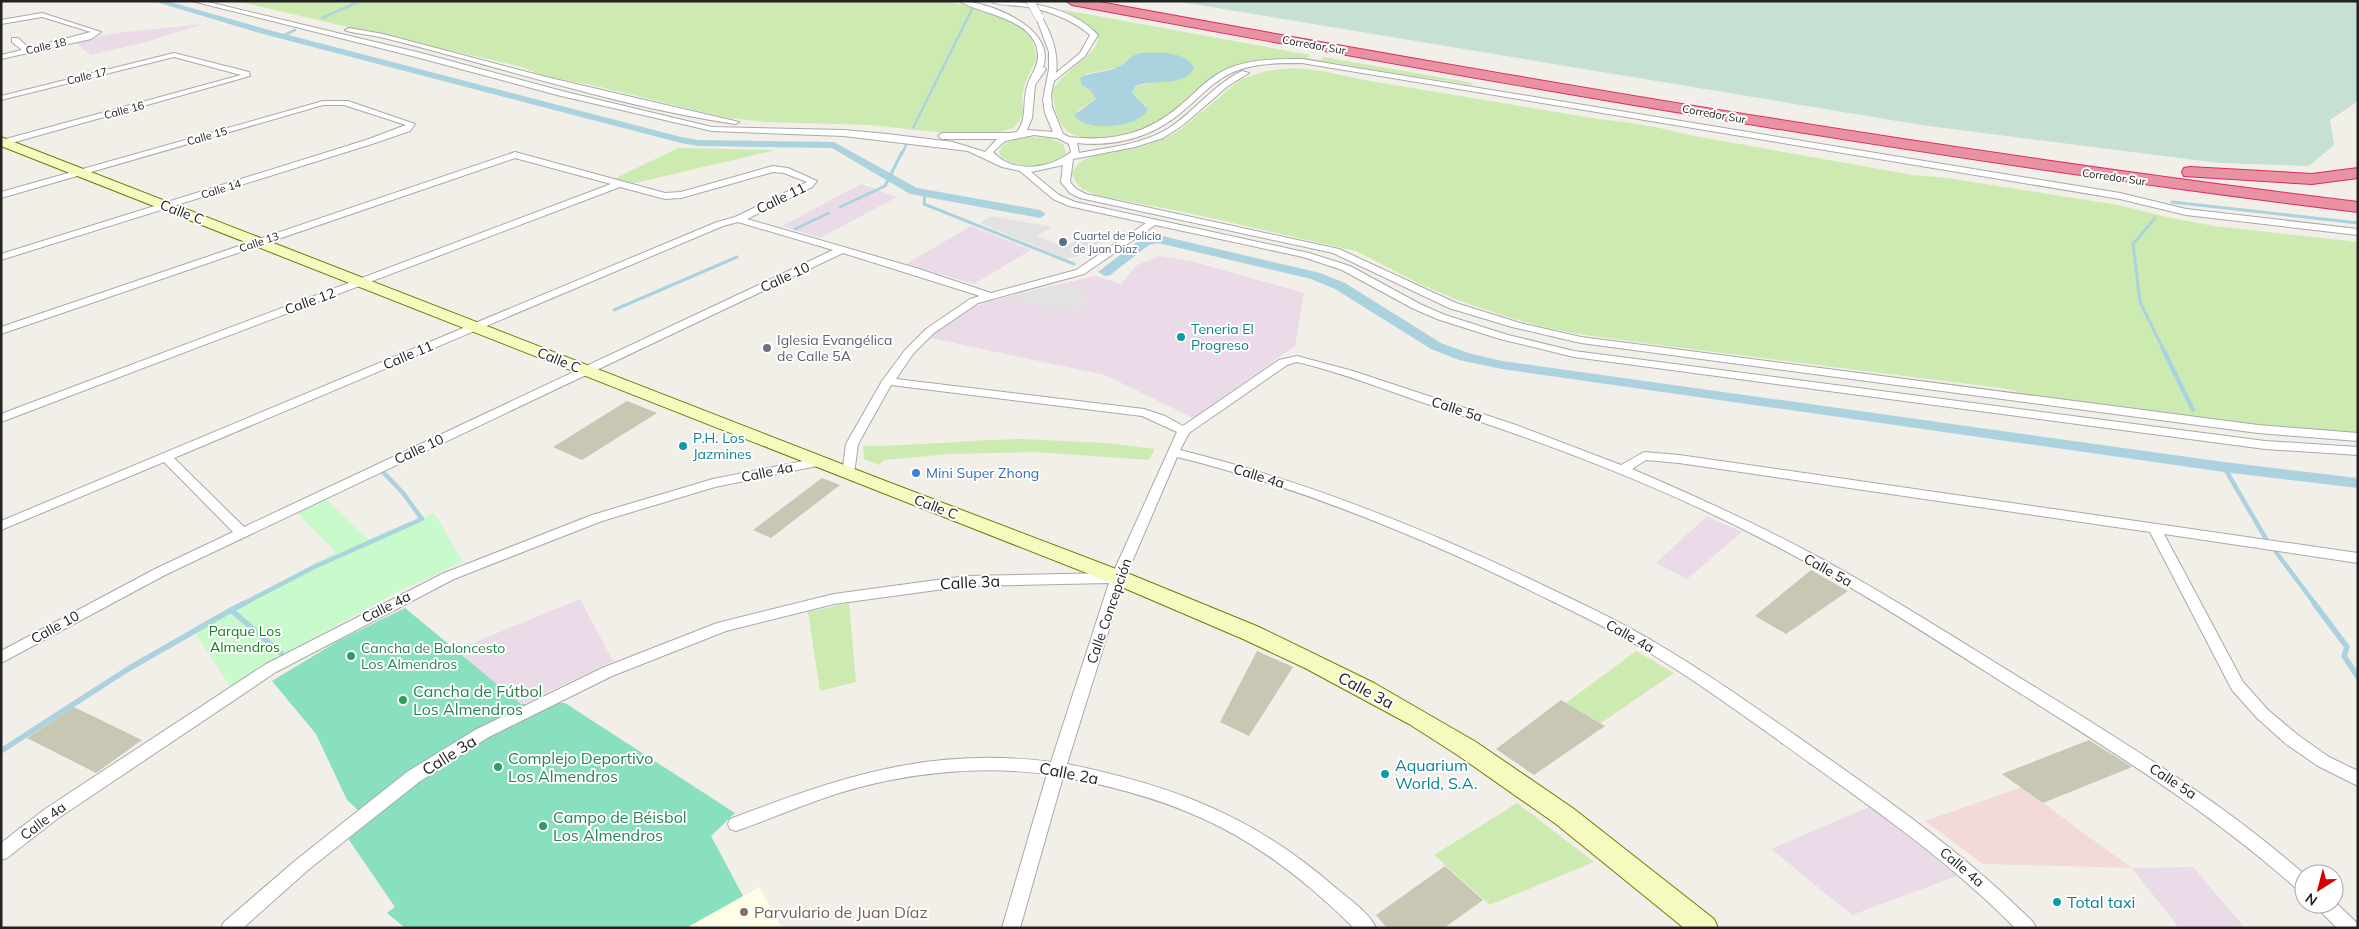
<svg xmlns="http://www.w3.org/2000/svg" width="2359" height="929" font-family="Mulish,sans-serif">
  <rect width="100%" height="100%" fill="#f2efe9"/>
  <!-- commercial -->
  <path fill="#f2dad9" d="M2022,787l67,50 43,31 -149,-4 -58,-43z"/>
  <!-- industrial -->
  <g fill="#ebdbe8">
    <path d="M203,24l-57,18 -55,13 -17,-13 42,-9z"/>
    <path d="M861,184l36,13 -77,41 -38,-12z"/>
    <path d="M971,226l60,24 -57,34 -68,-20z"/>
    <path d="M1160,256l31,5 113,32 -9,53 -102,72 -88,-43 -175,-37 11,-10 25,-17 19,-9 110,-26 26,8 16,-19z"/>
    <path d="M1707,516l35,16 -55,47 -31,-16z"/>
    <path d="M580,599l33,62 -92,44 -65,-55z"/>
    <path d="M1871,806l86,70 -105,39 -81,-66z"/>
    <path d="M2193,867l52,61h-66l-47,-60z"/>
  </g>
  <!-- education -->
  <path fill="#ffffe5" d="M759,887l23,41h-96l63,-35z"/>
  <!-- construction -->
  <g fill="#c7c7b4">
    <path d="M627,401l30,12 -75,47 -29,-13z"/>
    <path d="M822,478l18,7 -69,53 -18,-8z"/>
    <path d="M1811,570l37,21 -62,43 -31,-18z"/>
    <path d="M1257,651l36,16 -44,69 -29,-14z"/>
    <path d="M1561,700l44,26 -71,49 -38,-26z"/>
    <path d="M74,707l68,33 -46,33 -69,-35z"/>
    <path d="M2089,740l43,27 -89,36 -41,-29z"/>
    <path d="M1445,866l38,34 -39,28h-57l-11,-13z"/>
  </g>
  <!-- grass -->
  <g fill="#cdebb0" fill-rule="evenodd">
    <path d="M236,1h711l33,8 26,10 14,8 12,12 5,19 -12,25 -3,13 1,19 -9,13 -28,7h-21l-95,-10 -105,-3 -42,-5 -131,-32 -49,-9 -21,-9z"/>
    <path d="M1065,10l245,45 -3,3 14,2 3,-3 149,26 -2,2c-34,-5 -68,-11 -102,-16 -32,-6 -65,-12 -98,-9 -19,2 -44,9 -61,20 -18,12 -32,30 -50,42 -21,13 -72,26 -94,8 -10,-9 -12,-26 -14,-39 22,-36 84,-48 11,-80zM1167,54l20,5 1,17 -51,10 -5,7 15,14c-30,26 -38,24 -70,4l19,-12 -6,-9 -8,-5 4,-11 34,-7 7,-7z"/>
    <path d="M1296,68l26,3 42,9 234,39c31,3 62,8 91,16l224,40 34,3 171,27 53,13 43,8 144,16v191l-95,-7 -220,-28 -35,-9 -349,-44 -81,-11 -35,-7 -42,-12 -46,-16 -35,-15 -64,-33 -172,-39 -84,-16 -18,-7 -6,-6 -4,-10c12,-24 49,-21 71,-27 13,-4 25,-9 37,-16l60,-50 26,-9z"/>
    <path d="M1028,137l21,1 14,6 3,9c-15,16 -49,17 -66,3l-1,-5c6,-11 18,-12 29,-14z"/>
    <path d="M678,148l98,2 -145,34 -17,-5z"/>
    <path d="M1023,439l83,4 49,6 -6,11 -115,-8 -84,2 -65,6 -6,5 -15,-6 -1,-13c54,0 106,-6 160,-7z"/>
    <path d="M849,603l7,79 -36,9 -12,-79z"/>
    <path d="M1636,651l38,22 -73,50 -35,-20z"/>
    <path d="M1517,803l77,59 -104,43 -56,-50z"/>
  </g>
  <!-- wetland -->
  <path fill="#c6e0d4" d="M1175,1h1183v100l-28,19 4,25 -25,21 -90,-3 -298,-38z"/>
  <!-- park -->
  <path fill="#c8facc" d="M326,499l42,40 66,-26 29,49 -72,33 -70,39 -90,54 -36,-55 -5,-3 146,-78 -39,-39z"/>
  <!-- pitch -->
  <path fill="#88e0be" d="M405,608l116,96 44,-1 170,110 -24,23 32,60 -57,32h-281l-18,-15 8,-6 -46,-67 9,-30 -11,-10 -31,-66 -44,-53 66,-40z"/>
  <!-- parking -->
  <g fill="#e2e2e2">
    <path d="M992,216l60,11 -15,9 28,11 18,-11 17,6 -21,14 -13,3 -86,-36z"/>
    <path d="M1058,285l27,5 -5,6 9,1 -10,14 -73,-12 6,-1v-3z"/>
  </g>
  <!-- water -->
  <path fill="#aad3df" d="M1141,53c15,-1 48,-2 53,16 -11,18 -40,10 -58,17l-4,7 16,16c-10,20 -62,24 -74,6l22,-16 -6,-9 -8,-5 -2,-7c12,-7 26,-5 38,-11 10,-4 10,-11 23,-14z"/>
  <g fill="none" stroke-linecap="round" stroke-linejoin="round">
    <!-- stream-far3 -->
    <g stroke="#aad3df" stroke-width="2.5">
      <path d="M322,18l38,-17"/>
      <path d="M282,36l13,-6"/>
      <path d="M913,128l59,-119"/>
      <path d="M902,154l4,-9"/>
    </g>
    <!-- stream-far2 -->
    <g stroke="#aad3df" stroke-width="3">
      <path d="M925,193l-1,11 150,60"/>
      <path d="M2172,202l186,21"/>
      <path d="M840,207l45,-21 17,-34"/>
      <path d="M2155,218l-22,26 7,58 24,49"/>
      <path d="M795,229l34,-16"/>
      <path d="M614,310l123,-53"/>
    </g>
    <!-- stream-far1 -->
    <g stroke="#aad3df" stroke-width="4.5">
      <path d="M2163,349l30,61"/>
      <path d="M2224,467l42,72"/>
      <path d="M2276,552l39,52"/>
      <path d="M243,604l71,-37 108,-48 -19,-26 -19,-20"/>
    </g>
    <!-- stream -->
    <g stroke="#aad3df" stroke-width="5.5">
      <path d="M245,603l-14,7 50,43"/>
      <path d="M2314,603l33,44 -3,9 14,21"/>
      <path d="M1,751l127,-82 103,-59"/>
    </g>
    <!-- canal -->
    <g fill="#aad3df" fill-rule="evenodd">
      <path d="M153,1h14l102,29 412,107 17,3 136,2 83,46 123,22 6,4 -6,4 -130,-24 -78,-46 -134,-2 -17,-3 -418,-109z"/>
      <path d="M1158,235l162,38 25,10 96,60 27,10 34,8 722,101 134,16v10l-134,-16 -722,-103 -43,-9 -28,-11 -96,-60 -24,-10 -153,-36 -9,2 -39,30 -5,1 -7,-4 43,-33z"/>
    </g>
    <!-- street casing -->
    <g stroke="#a9a9a9" stroke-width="2">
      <g id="street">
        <path d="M192,1h12l217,52 141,38 150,36 132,3 43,4 66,8 32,10 12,-13h-55l-4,-3 4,-3h68l7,-1c11,-15 5,-29 10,-45 2,-10 12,-21 11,-32 -2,-37 -56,-40 -79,-54 29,0 98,27 84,66l3,2 -11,16 -3,33 -5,12 26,2 -8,-19 -2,-13 6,-31v-17l-13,-35 5,-1c10,17 18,37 15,57l24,-20 10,-18c-20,-17 -43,-25 -69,-29 -10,-1 -23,0 -31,-5 37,0 81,5 108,34l-13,21 -31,25 -3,13 1,13 11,27 6,3c43,5 79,-3 113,-33 14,-12 27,-27 45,-35 23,-10 50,-10 75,-10l818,134 66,16 172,20v6l-172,-20 -66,-16 -818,-136c-24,0 -49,0 -71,10 -19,9 -32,25 -48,38 -30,26 -67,36 -106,32l2,10c30,-6 63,-8 90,-25 26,-17 44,-43 73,-57l7,2 -21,13 -45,39 -20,13 -28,9 -62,12 -3,23 6,7 10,5 253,55 117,54 64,20 61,14 677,88 100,8v8l-100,-8 -677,-90 -69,-16 -63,-19 -116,-55 -253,-55 -10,-5 -9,-11 2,-17 -32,7 28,23 16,7 234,51 41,13 70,38 25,11 63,20 66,16 691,90 93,6v8l-93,-6 -691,-92 -74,-18 -63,-20 -25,-11 -70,-38 -39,-13 -148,-32 -71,49 -106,29 -44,30 -21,21 -17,25 248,30 21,7 18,10 96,-66 18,-4 56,15 163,54 105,40 23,-13 35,3 679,98v10l-194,-29 79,148 25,28 30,25 31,22 29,14v15l-40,-20 -32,-22 -29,-26 -25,-28 -82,-158 -471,-69 -33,-3 -14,9c63,27 125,55 186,88 74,40 145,86 217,130 93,58 186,114 269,187v19l-6,-3c-86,-77 -183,-137 -280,-198 -81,-51 -161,-104 -246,-148 -108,-57 -222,-100 -339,-138 -45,-15 -89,-33 -136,-44l-10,3 -98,68 -9,17c121,30 236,75 348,128 43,21 87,40 128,65 58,34 113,74 169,113 73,51 145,103 208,166l3,6h-21c-61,-62 -131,-112 -201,-162 -56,-40 -111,-81 -169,-116 -41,-25 -84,-44 -126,-65 -110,-53 -223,-99 -342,-128l-52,121 -58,186c107,22 185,51 269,124 13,11 33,24 40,40h-22c-90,-89 -166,-128 -291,-151l-43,151h-18l45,-154c-70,-9 -144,-1 -211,20 -34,11 -66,25 -100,37l-6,-2 -2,-5 2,-5c110,-42 201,-73 321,-57l58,-179 -143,3 -132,18 -108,27 -114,45 -125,62 -68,44 -111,88 -65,58h-22l3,-6 72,-62 111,-88 68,-42 127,-62 115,-45 117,-29 132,-18 147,-3 64,-141 -35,-16 -251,-31 -33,59 -4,30 -6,4 -4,-1 -2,-3 4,-30 36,-63 23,-31 21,-21 44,-30 10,-3 -137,-43 -678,322 -164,88v-12l154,-82 78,-37 -69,-70 -163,68v-9l716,-299 18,-5 72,-35 -23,-9 -11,-1 -92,26 -16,1 -45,-12 -619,235v-8l610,-230 -96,-26 -514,176v-7l514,-175 150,41 16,-1 92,-26 15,2 29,13 -5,6 -65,32 169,49 75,25 85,-23 70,-47 -77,-17 -16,-7 -33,-28 -18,-4 -34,-16 -124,-15 -132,-5 -155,-36 -141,-38zM1034,135l23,3 12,6 2,8c-21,17 -59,22 -78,0l12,-11zM738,222l95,28 -589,277 -70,-69 549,-232z"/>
        <path d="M42,13l59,19 -10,7 -90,20v-4l21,-5 -10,-8v-4h6l11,10 62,-16 -49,-15 -41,7v-4z"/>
        <path d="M349,28l34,6 163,43 193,45 -4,2c-119,-18 -234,-57 -351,-86 -12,-3 -25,-4 -37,-7l-2,-1z"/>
        <path d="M174,53l75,19 1,4 -242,68 -7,-1 1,-3 239,-65 -67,-18 -173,43v-4z"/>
        <path d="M323,101h25l67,23 -5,7 -38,13 -371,116v-6l365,-114 40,-15 -62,-20h-21l-322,93v-6z"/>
        <path d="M818,458l6,4 -2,3 -107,22 -113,34 -148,58 -178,93 -219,147 -50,39 -6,2v-17l44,-34 221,-145 178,-91 148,-58 121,-36z"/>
        <path d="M2334,901l22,21 2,6h-21l-18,-18 -3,-6h18z"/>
      </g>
    </g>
    <!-- secondary casing -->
    <g stroke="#707d05" stroke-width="2">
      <path id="secondary" d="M1,137l874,340 257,98 127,52 115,56 102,59 98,67 140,110 4,9h-34l-128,-104 -97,-68 -50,-32 -104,-56 -62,-29 -126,-54 -1116,-439z"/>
    </g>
    <!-- highway casing -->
    <g stroke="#dc2a67" stroke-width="2">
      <g id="highway">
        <path d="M1066,1h28c420,77 840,149 1264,201v10c-432,-53 -859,-128 -1286,-207z"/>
        <path d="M2190,167l122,7 46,-6v10l-46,6 -128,-8 -2,-4 2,-4z"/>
      </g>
    </g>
    <!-- street -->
    <use href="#street" fill="#fff" fill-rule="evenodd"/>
    <!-- secondary -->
    <use href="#secondary" fill="#f7fabf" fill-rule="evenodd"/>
    <!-- highway -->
    <use href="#highway" fill="#e892a2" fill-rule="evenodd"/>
    <!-- street-bridge casing -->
    <g stroke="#a9a9a9" stroke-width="9" stroke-linecap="butt">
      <path id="street-bridge" d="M1030,1l9,16"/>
    </g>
    <!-- street-bridge -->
    <use href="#street-bridge" stroke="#fff" stroke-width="8"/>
  </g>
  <!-- markers -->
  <circle fill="#5c6f8a" stroke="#fff" stroke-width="2" cx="1063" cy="242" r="5"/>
  <g fill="#0f9aa8" stroke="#fff" stroke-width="2">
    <circle cx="1181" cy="337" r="5"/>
    <circle cx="683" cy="446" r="5"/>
    <circle cx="1385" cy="774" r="5"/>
    <circle cx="2057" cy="902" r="5"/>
  </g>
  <circle fill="#6b7280" stroke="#fff" stroke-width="2" cx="767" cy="348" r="5"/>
  <circle fill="#3f7fe0" stroke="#fff" stroke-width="2" cx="916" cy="473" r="5"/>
  <g fill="#2e9e5b" stroke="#fff" stroke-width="2">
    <circle cx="351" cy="656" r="5"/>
    <circle cx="403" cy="700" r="5"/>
    <circle cx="498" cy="767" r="5"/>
    <circle cx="543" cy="826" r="5"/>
  </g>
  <circle fill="#8d6e63" stroke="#fff" stroke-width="2" cx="744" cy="912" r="5"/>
  <g text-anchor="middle" stroke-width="4" stroke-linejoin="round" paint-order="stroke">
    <!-- far-street labels -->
    <g font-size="11" fill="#222" stroke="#fff">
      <text transform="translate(1314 45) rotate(10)" y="4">Corredor Sur</text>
      <text transform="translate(46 46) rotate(-13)" y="4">Calle 18</text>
      <text transform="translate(87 76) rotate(-14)" y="4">Calle 17</text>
      <text transform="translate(124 110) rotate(-15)" y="4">Calle 16</text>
      <text transform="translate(1714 114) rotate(10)" y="4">Corredor Sur</text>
      <text transform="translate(207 136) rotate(-16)" y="4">Calle 15</text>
      <text transform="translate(2114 177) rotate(8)" y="4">Corredor Sur</text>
      <text transform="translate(221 189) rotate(-17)" y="4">Calle 14</text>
      <text transform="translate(259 242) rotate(-19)" y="4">Calle 13</text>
    </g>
    <!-- far-service labels -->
    <g font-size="11" fill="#4e5e75" stroke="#fff" text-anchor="start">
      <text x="1073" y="240">Cuartel de Policia<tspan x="1073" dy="13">de Juan Diaz</tspan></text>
    </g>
    <!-- street labels -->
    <g font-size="14" fill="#222" stroke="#fff">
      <text transform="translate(781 198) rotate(-26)" y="5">Calle 11</text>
      <text transform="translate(182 212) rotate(21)" y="5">Calle C</text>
      <text transform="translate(785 277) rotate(-25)" y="5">Calle 10</text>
      <text transform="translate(310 301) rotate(-20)" y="5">Calle 12</text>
      <text transform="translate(408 355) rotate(-23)" y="5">Calle 11</text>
      <text transform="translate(559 360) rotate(22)" y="5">Calle C</text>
      <text transform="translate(1457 409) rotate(18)" y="5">Calle 5a</text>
      <text transform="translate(419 449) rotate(-25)" y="5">Calle 10</text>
      <text transform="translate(767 472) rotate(-12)" y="5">Calle 4a</text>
      <text transform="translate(1259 476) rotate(17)" y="5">Calle 4a</text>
      <text transform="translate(936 507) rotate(21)" y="5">Calle C</text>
      <text transform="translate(1828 570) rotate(29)" y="5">Calle 5a</text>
      <text transform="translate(386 607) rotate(-27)" y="5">Calle 4a</text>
      <text transform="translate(1109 611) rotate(-71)" y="5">Calle Concepción</text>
      <text transform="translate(55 627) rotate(-29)" y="5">Calle 10</text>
      <text transform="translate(1630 636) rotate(29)" y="5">Calle 4a</text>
      <text transform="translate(2173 781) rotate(33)" y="5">Calle 5a</text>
      <text transform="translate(43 821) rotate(-37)" y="5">Calle 4a</text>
      <text transform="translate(1962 867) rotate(40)" y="5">Calle 4a</text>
    </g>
    <!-- culture labels -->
    <g font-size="14" fill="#0d838f" stroke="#fff" text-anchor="start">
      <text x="1191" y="334">Teneria El<tspan x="1191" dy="16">Progreso</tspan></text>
      <text x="693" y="443">P.H. Los<tspan x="693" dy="16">Jazmines</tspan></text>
    </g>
    <!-- worship labels -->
    <g font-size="14" fill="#5b616d" stroke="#fff" text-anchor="start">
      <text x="777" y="345">Iglesia Evangélica<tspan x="777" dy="16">de Calle 5A</tspan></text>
    </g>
    <!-- shop labels -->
    <g font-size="14" fill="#366cbe" stroke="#fff" text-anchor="start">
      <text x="926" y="478">Mini Super Zhong</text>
    </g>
    <!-- park labels -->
    <g font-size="14" fill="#0c8416" stroke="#fff">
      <text x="245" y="636">Parque Los<tspan x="245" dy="16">Almendros</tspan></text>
    </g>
    <!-- leisure labels -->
    <g font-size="14" fill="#27864d" stroke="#fff" text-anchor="start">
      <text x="361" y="653">Cancha de Baloncesto<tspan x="361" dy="16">Los Almendros</tspan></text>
    </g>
    <!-- near-street labels -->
    <g font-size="16" fill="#222" stroke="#fff">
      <text transform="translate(970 582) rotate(-3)" y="6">Calle 3a</text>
      <text transform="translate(1366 690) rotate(28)" y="6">Calle 3a</text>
      <text transform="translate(449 755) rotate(-32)" y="6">Calle 3a</text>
      <text transform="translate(1069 773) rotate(11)" y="6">Calle 2a</text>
    </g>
    <!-- near-leisure labels -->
    <g font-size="16" fill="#27864d" stroke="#fff" text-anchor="start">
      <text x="413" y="697">Cancha de Fútbol<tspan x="413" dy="18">Los Almendros</tspan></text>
      <text x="508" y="764">Complejo Deportivo<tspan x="508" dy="18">Los Almendros</tspan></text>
      <text x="553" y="823">Campo de Béisbol<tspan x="553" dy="18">Los Almendros</tspan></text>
    </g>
    <!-- near-culture labels -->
    <g font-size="16" fill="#0d838f" stroke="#fff" text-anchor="start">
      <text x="1395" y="771">Aquarium<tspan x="1395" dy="18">World, S.A.</tspan></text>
      <text x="2067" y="908">Total taxi</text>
    </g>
    <!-- near-education labels -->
    <g font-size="16" fill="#785e54" stroke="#fff" text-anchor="start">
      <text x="754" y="918">Parvulario de Juan Díaz</text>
    </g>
  </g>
  <!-- border -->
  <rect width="2359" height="929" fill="none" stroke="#222222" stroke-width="5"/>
  <!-- north arrow -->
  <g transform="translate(2319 889) rotate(216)"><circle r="24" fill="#ffffff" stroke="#a7a7a7"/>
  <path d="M0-4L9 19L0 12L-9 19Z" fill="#d40000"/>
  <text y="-8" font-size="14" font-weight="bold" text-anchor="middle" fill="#222222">N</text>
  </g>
</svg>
